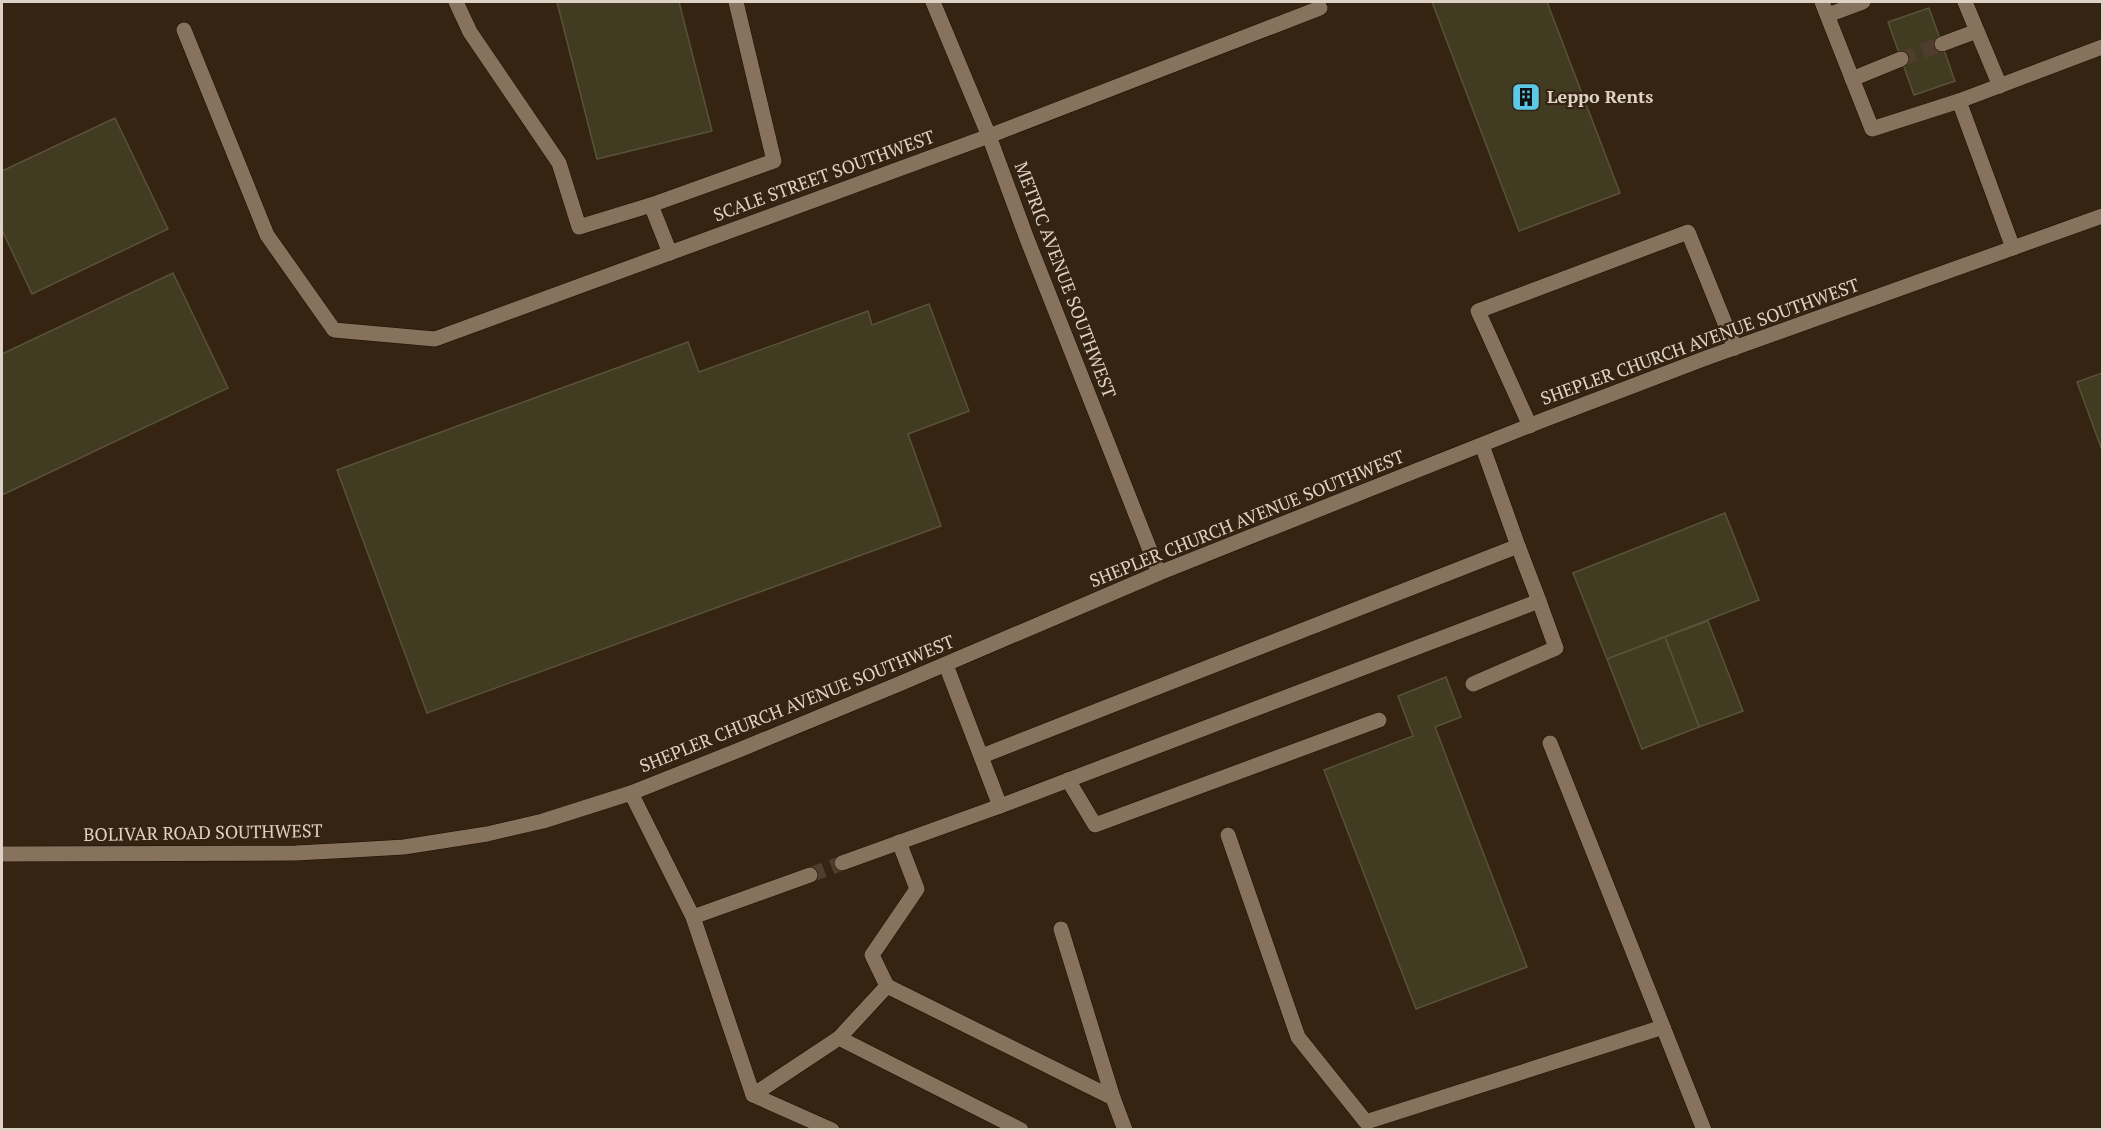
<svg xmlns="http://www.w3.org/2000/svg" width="2104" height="1131" font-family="'PT Serif',serif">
  <rect width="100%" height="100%" fill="#362412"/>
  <!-- building -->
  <g fill="#413b22" stroke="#585239" stroke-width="1.5">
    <path d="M557,2h122l33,129 -115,28z"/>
    <path d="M1432,2h115l73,191 -101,38z"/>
    <path d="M1929,8l26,73 -41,14 -26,-73z"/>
    <path d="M115,118l53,111 -136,65 -30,-64v-59z"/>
    <path d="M173,273l55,115 -226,107v-141z"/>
    <path d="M929,304l40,107 -61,23 33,92 -514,187 -90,-243 351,-128 11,30 169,-61 4,14z"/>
    <path d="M2102,373v77l-25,-68z"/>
    <path d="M1725,513l34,87 -152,59 -34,-86z"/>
    <path d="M1708,621l35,90 -44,16 -34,-90z"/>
    <path d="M1665,637l34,90 -57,22 -35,-90z"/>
    <path d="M1446,677l15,40 -26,10 92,240 -111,42 -92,-239 89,-34 -15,-40z"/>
  </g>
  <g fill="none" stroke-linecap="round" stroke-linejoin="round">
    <!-- minor-tunnel -->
    <g stroke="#4f3e2d" stroke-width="15" stroke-dasharray="15 8" stroke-linecap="butt">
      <path d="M1901,59l41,-15"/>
      <path d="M810,875l32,-12"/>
    </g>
    <!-- minor casing -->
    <g stroke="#1d0d00" stroke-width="16">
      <g id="minor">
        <path d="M456,2l14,30 89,131 20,64 72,-22"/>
        <path d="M933,2l56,134 38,103 132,334"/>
        <path d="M1822,2l50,127 87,-28"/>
        <path d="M1965,2l35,84"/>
        <path d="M1828,15l35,-13"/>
        <path d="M184,30l83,205 67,95 101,9 554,-203 331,-128"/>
        <path d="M1942,44l35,-13"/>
        <path d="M1852,79l49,-20"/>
        <path d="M2013,248l-54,-147 143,-54"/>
        <path d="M670,253l-19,-48 123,-44 -38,-159"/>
        <path d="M1530,426l-52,-115 210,-79 47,116"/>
        <path d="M946,665l54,141"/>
        <path d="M1473,684l83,-36 -17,-47"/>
        <path d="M1550,743l154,387"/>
        <path d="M982,756l536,-210 -36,-101"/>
        <path d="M1068,780l27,45 284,-105"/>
        <path d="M631,793l62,124 117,-42"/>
        <path d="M1228,835l70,202 68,85 297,-95"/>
        <path d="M2,854l294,-1 57,-3 51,-3 83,-13 56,-13 88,-28 108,-43 160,-66 260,-111 387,-154 160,-61 396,-142"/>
        <path d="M842,863l158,-57 539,-205 -21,-55"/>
        <path d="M693,917l60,178 79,35"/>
        <path d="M1061,929l52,169 12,32"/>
        <path d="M887,986l-15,-31 45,-66 -18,-47"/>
        <path d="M839,1038l48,-52 226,112"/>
        <path d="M753,1095l86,-57 182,92"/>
      </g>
    </g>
    <!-- minor -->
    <use href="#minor" stroke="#87725e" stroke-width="15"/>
  </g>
  <!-- icons -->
  <defs>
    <g id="building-square" transform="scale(1.5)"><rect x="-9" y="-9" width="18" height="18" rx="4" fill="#5bc8e7" stroke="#362412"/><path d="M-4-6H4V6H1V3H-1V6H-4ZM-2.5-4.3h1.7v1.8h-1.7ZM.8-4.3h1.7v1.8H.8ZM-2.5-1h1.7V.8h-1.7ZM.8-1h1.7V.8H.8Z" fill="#111"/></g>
  </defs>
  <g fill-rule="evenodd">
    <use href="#building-square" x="1526" y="97"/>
  </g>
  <g text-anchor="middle" stroke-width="4.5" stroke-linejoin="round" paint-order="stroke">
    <!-- poi labels -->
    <g font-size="18" font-weight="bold" fill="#ded2c7" stroke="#362412" text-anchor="start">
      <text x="1547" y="103">Leppo Rents</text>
    </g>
    <!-- street labels -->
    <g font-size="18" fill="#ded2c7" stroke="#362412">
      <text transform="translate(824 176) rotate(-20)" y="6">SCALE STREET SOUTHWEST</text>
      <text transform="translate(1065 280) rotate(69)" y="6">METRIC AVENUE SOUTHWEST</text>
      <text transform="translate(1700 342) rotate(-20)" y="6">SHEPLER CHURCH AVENUE SOUTHWEST</text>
      <text transform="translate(1247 519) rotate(-22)" y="6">SHEPLER CHURCH AVENUE SOUTHWEST</text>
      <text transform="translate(797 704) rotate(-22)" y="6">SHEPLER CHURCH AVENUE SOUTHWEST</text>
      <text transform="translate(203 833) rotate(-1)" y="6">BOLIVAR ROAD SOUTHWEST</text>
    </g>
  </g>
  <!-- border -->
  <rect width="2104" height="1131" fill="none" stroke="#ded2c7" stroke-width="6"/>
</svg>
